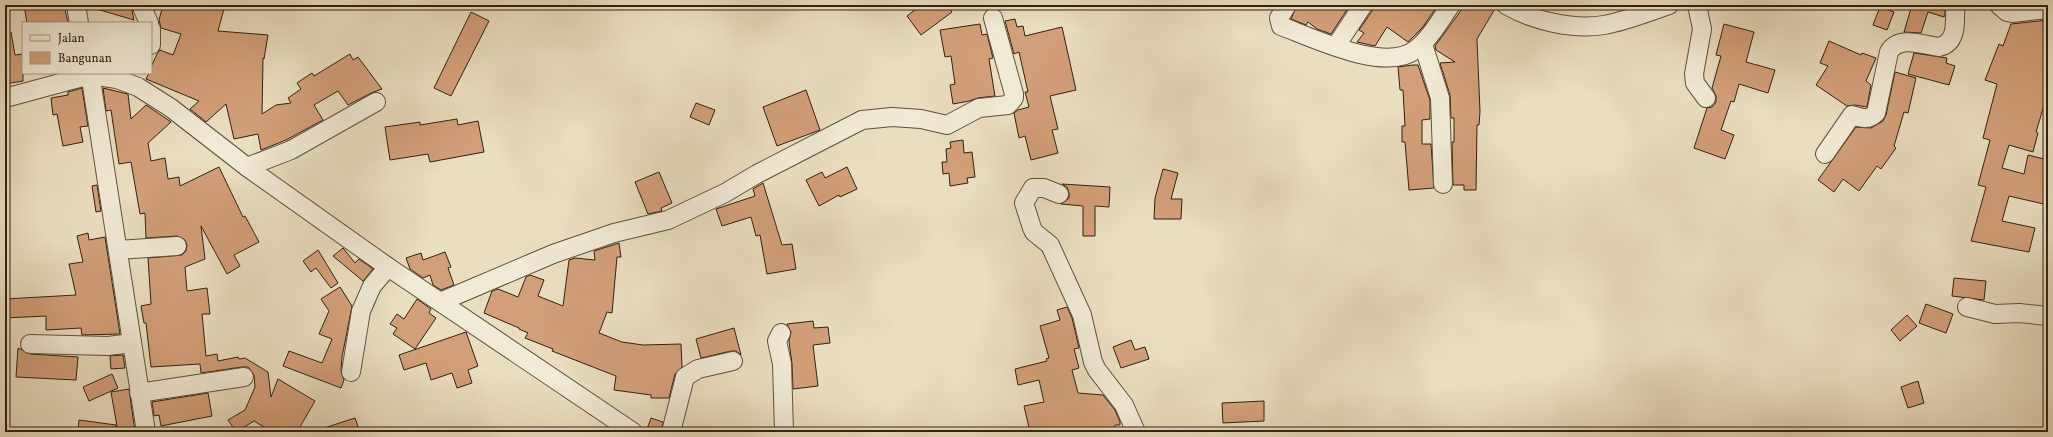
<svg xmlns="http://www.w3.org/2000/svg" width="2053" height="437" font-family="Vollkorn,serif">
  <rect width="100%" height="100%" fill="#eadec0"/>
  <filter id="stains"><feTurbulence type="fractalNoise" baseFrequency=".005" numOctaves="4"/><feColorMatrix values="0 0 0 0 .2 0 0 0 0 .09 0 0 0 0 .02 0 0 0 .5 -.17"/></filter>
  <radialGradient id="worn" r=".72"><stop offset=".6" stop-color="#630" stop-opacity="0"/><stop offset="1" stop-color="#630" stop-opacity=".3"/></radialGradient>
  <!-- building -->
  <g fill="#d39f79" stroke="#2f2211">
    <path d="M24,5h40l4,18h-41z"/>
    <path d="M94,5h37l3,15 -41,-12z"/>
    <path d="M163,5l15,5 2,-5h45l-7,26 50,4 -4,24 -1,-1 -1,56 14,-9 15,-2 -3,-5 13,-9 -4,-6 15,-10 2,3 36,-22 3,6 5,-3 24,32 -11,4 -23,12 -10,-14 -24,14 9,15 -37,20 -25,10 -3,-16 -24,5 -8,-35 -20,18 -16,-13 9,-8 -53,-22 3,-6h2v-6l6,-13 3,-4 13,5 8,-21 -20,-6 -2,-8z"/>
    <path d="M921,5h26l5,7 -31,23 -14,-19z"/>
    <path d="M1297,5h53l-19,29 -14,-5 -9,-7 -2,3 -15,-6z"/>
    <path d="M1373,5h65l-16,23 -14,14 -21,-15 -12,19 -18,-4 7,-9 -5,-3 13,-19z"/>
    <path d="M1465,5h31v2l-19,32 3,73 -1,13h-2l-1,65h-12v-5h-11l-1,-43h2v-24h-3l-1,-23 -10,-32 15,-1 -19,-12 -1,-4z"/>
    <path d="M1912,5h33v10l-1,2 -16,-5 -7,21 -17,-1z"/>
    <path d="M1880,7l14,5 -7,18 -14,-5z"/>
    <path d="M471,12l18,9 -38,75 -17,-8z"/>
    <path d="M1015,19l2,8 6,-1 2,10 37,-9 14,63 -26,6 8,33 -6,1 6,23 -27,7 -6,-24 -6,2 -5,-25 4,-3 11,-3 -4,-15h3l-9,-40 -5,2 -9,-33z"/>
    <path d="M2048,20v83l-3,-1 -9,30 2,1 -5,19 -24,-7 -7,23 22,6 4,-19 20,5v45l-39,-9 -7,25 33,7 -6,24 -58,-11 15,-54 -8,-2 12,-45 -7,-2 14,-54 -12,-4 14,-36 4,2 8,-22z"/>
    <path d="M980,24l2,11 5,-1 6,24 -4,1 6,37 -17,2 -9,3 -16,3 -3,-19 5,-1 -4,-28 -6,1 -5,-27z"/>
    <path d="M1724,24l30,8 -8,30 29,8 -7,23 -29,-9 -5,18 -3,-1 -10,29 13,5 -9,24 -31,-11 13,-40 5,-1 4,-5v-6l-4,-8 9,-32 -5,-1z"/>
    <path d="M5,32h6l4,23 8,-1v27l-18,3z"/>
    <path d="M1829,41l32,14 1,-2 14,5 -10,23 5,4 -4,22 -12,-2 -8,1 -31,-21 12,-19 -8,-3z"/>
    <path d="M1914,53l33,5 -1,5 9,3 -6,19 -41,-11z"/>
    <path d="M1413,65h5l12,35v19l-8,1v24h9l3,44 -25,2 -4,-48h-3v-16h3l-2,-36h-3l-2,-23z"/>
    <path d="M1895,72l21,6 -8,35 -4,-1 -10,34 2,2 -15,21 -4,-3 -18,25 -16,-12 -9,13 -16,-12 38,-53 15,1 12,-7 3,-6z"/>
    <path d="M82,88l6,38 -8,1 3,15 -20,4 -6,-32 -4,1 -2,-17 17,-3v-3z"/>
    <path d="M103,88l25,6 3,25 15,-14 25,17 -23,21 3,18 14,-3 3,21 11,-2 1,9 39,-19 24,50 2,-1 14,26 -25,13 6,11 -13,8 -26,-48 4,33 -20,8 2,24 20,-3 3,26h-8l4,42 11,-2 1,7 20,-4 1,2 6,-1 23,14 3,25 7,-18 37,22 -18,31h-25l-18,-11 -18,11 -8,-12 17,-10 10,-23 -1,-12 -6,-8h-6l-41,6 -1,-9 -49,3 -5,-44h-2l-3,-17 10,-2 -3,-46 34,-3 4,-4 1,-6 -2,-5 -8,-4 -31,2 -1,-25 -5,1 -9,-52 -12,2 -8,-54 -5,1z"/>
    <path d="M806,90l14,40 -43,16 -14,-39z"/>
    <path d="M696,103l19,7 -6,15 -19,-8z"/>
    <path d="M457,119l1,6 20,-4 6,31 -54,10 -2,-8 -38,6 -5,-33 35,-5v3z"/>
    <path d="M963,140l1,13 8,-1 3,25 -8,1 1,5 -18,3 -1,-13 -6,1 -1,-12h5l-1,-13 5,-1 -1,-6z"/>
    <path d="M847,167l10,22 -17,8 -1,-2 -20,11 -13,-26 16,-8 3,6z"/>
    <path d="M1163,169l15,4 -7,26h11l-1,20h-27l1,-21z"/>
    <path d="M659,172l13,31 -11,5 1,3 -14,3 -13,-32z"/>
    <path d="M763,183l19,62 10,-1 4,25 -29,5 -7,-39 -4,1 -5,-19 -29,9 -6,-17 39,-13 -2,-7z"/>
    <path d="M1062,184l48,3 -1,20 -14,-1v30h-12v-30l-22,-2 8,-6v-5l-2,-6z"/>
    <path d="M97,185l4,26 -5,1 -4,-26z"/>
    <path d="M88,233l1,7 16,-3 15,97 -38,1 -1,-7 -35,2v-14l-41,2v-19l71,-4 -7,-31 14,-2 -6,-26z"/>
    <path d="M619,243l2,14h-4l-5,56 -5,-1 -8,21 23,9 21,3 38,-1 1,23 -7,7 -6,24h-18v-3l-37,-5 2,-14 -64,-25 1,-2 -28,-11 3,-5 -9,-4v-1l-35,-15 8,-22 6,-2 20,8 8,-20 4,-2 14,5 -6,16 25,10 6,-46 6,-2 20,2 -1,-9z"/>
    <path d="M343,248l12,15 4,-4 14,10 -10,12 -30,-25z"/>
    <path d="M318,250l20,33 -7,5 -15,-20 -5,4 -8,-11z"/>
    <path d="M445,252l6,15 -3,1 6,17 -13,5 -8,-5 -3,-10 -7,3 -13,-9 -4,-11 15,-5 2,7z"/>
    <path d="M1954,278l32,3 -2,19 -32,-4z"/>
    <path d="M340,287l12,19 -10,51 -1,14 3,9 -3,8 -58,-22 6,-15 33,12 10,-24 -13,-5 10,-23 -8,-12z"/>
    <path d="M417,299l14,10 -2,4 7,5 -21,31 -22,-15 4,-6 -7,-4 7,-10 7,5z"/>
    <path d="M1926,304l27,10 -7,19 -27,-10z"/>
    <path d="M1067,307l5,11 7,30 -5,1 5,19 -7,2 6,23 25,2 12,15 5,12v3h-5l-1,7h-84l-6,-26 20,-4 -5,-22 -21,5 -3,-16 32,-8 -1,-2 3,-1 -9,-32 20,-6 -3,-10z"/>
    <path d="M1907,315l10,11 -17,15 -9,-11z"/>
    <path d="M813,321l1,7 14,-1 2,16 -17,2 5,41 -25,3 -1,-25 -3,-23 2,-9 -4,-8z"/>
    <path d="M734,328l7,27 -5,-4h-5l-30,7 -5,-19z"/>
    <path d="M466,332l12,34 -10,4 4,13 -15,5 -5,-15 -21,7 -5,-17 -22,7 -5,-15z"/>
    <path d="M1131,340l4,10 10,-3 4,12 -28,9 -8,-21z"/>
    <path d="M18,348l12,6 48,3 -2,23 -60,-3z"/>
    <path d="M123,355l2,13 -14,1 -1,-13z"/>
    <path d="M112,374l6,14 -29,13 -6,-14z"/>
    <path d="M1918,381l6,22 -16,5 -7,-21z"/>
    <path d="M129,389l6,43h-17l-7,-40z"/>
    <path d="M208,393l4,23 -51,10 -2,-11 -5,1 -2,-14z"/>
    <path d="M1264,401v20l-41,2 -1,-20z"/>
    <path d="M355,418l5,14h-41l-1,-2z"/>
    <path d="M651,418l12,4 -2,10h-15z"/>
    <path d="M79,420l37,5v7h-38z"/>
  </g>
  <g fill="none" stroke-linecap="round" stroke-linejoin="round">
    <!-- minor casing -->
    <g stroke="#5e513d" stroke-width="20">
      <g id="minor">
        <path d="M76,5l3,18"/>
        <path d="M141,5l8,18"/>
        <path d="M1287,5l-8,13 2,8c32,12 104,47 134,24 15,-11 25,-30 36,-45"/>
        <path d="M1506,5c27,16 67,25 98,20 22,-4 44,-13 65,-20"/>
        <path d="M1697,5l5,24 -8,45 1,9 11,15"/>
        <path d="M1999,5l8,7 5,1 36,-4"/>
        <path d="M151,29v16"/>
        <path d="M1423,44l17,54 3,86"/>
        <path d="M1336,46l27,-41"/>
        <path d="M90,73l56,359"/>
        <path d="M5,98l85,-23 27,4 21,8 33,21 76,59 141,100 245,165"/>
        <path d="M1825,154l27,-39c10,3 16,6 24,-2l13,-61c10,-17 34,-7 50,-5 19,-4 16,-27 16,-42"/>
        <path d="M247,167l44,-17 85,-48"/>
        <path d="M1059,194l-15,-6h-11l-9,15 8,25 2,4 16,13 32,70 11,47 4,8 27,35 12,27"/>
        <path d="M118,250l59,-4"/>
        <path d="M440,302l113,-48 61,-21 54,-13 57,-27 32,-19 105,-54 30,-3 29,2 26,6 32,-17 29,-3 6,-7v-4l-21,-76"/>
        <path d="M1967,307l28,7 24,-1 29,3"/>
        <path d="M781,333l-4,8 5,23 2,68"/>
        <path d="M30,344l78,2 24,-3"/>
        <path d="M351,372l10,-61 11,-25 16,-19"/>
        <path d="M139,393l105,-16"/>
        <path d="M671,432l14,-55 13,-8 35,-8"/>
      </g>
    </g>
    <!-- minor -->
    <use href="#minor" stroke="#f1ead6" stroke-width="18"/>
  </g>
  <!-- margin -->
  <rect width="2053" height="437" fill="none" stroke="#eadec0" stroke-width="20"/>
  <rect x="6" y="6" width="2041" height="425" fill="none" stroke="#2f2211" stroke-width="2"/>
  <rect x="10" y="10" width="2033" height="417" fill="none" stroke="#2f2211"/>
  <!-- legend -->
  <rect x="22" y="22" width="130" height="52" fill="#f1ead6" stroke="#a39a87"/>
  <rect x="30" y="35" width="20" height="6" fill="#f1ead6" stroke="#a39a87"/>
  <text x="58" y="42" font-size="12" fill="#2f2211">Jalan</text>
  <rect x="30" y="52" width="20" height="12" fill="#d39f79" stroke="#a39a87"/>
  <text x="58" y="62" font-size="12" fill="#2f2211">Bangunan</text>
  <rect width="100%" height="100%" filter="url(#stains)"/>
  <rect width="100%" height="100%" fill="url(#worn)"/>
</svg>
